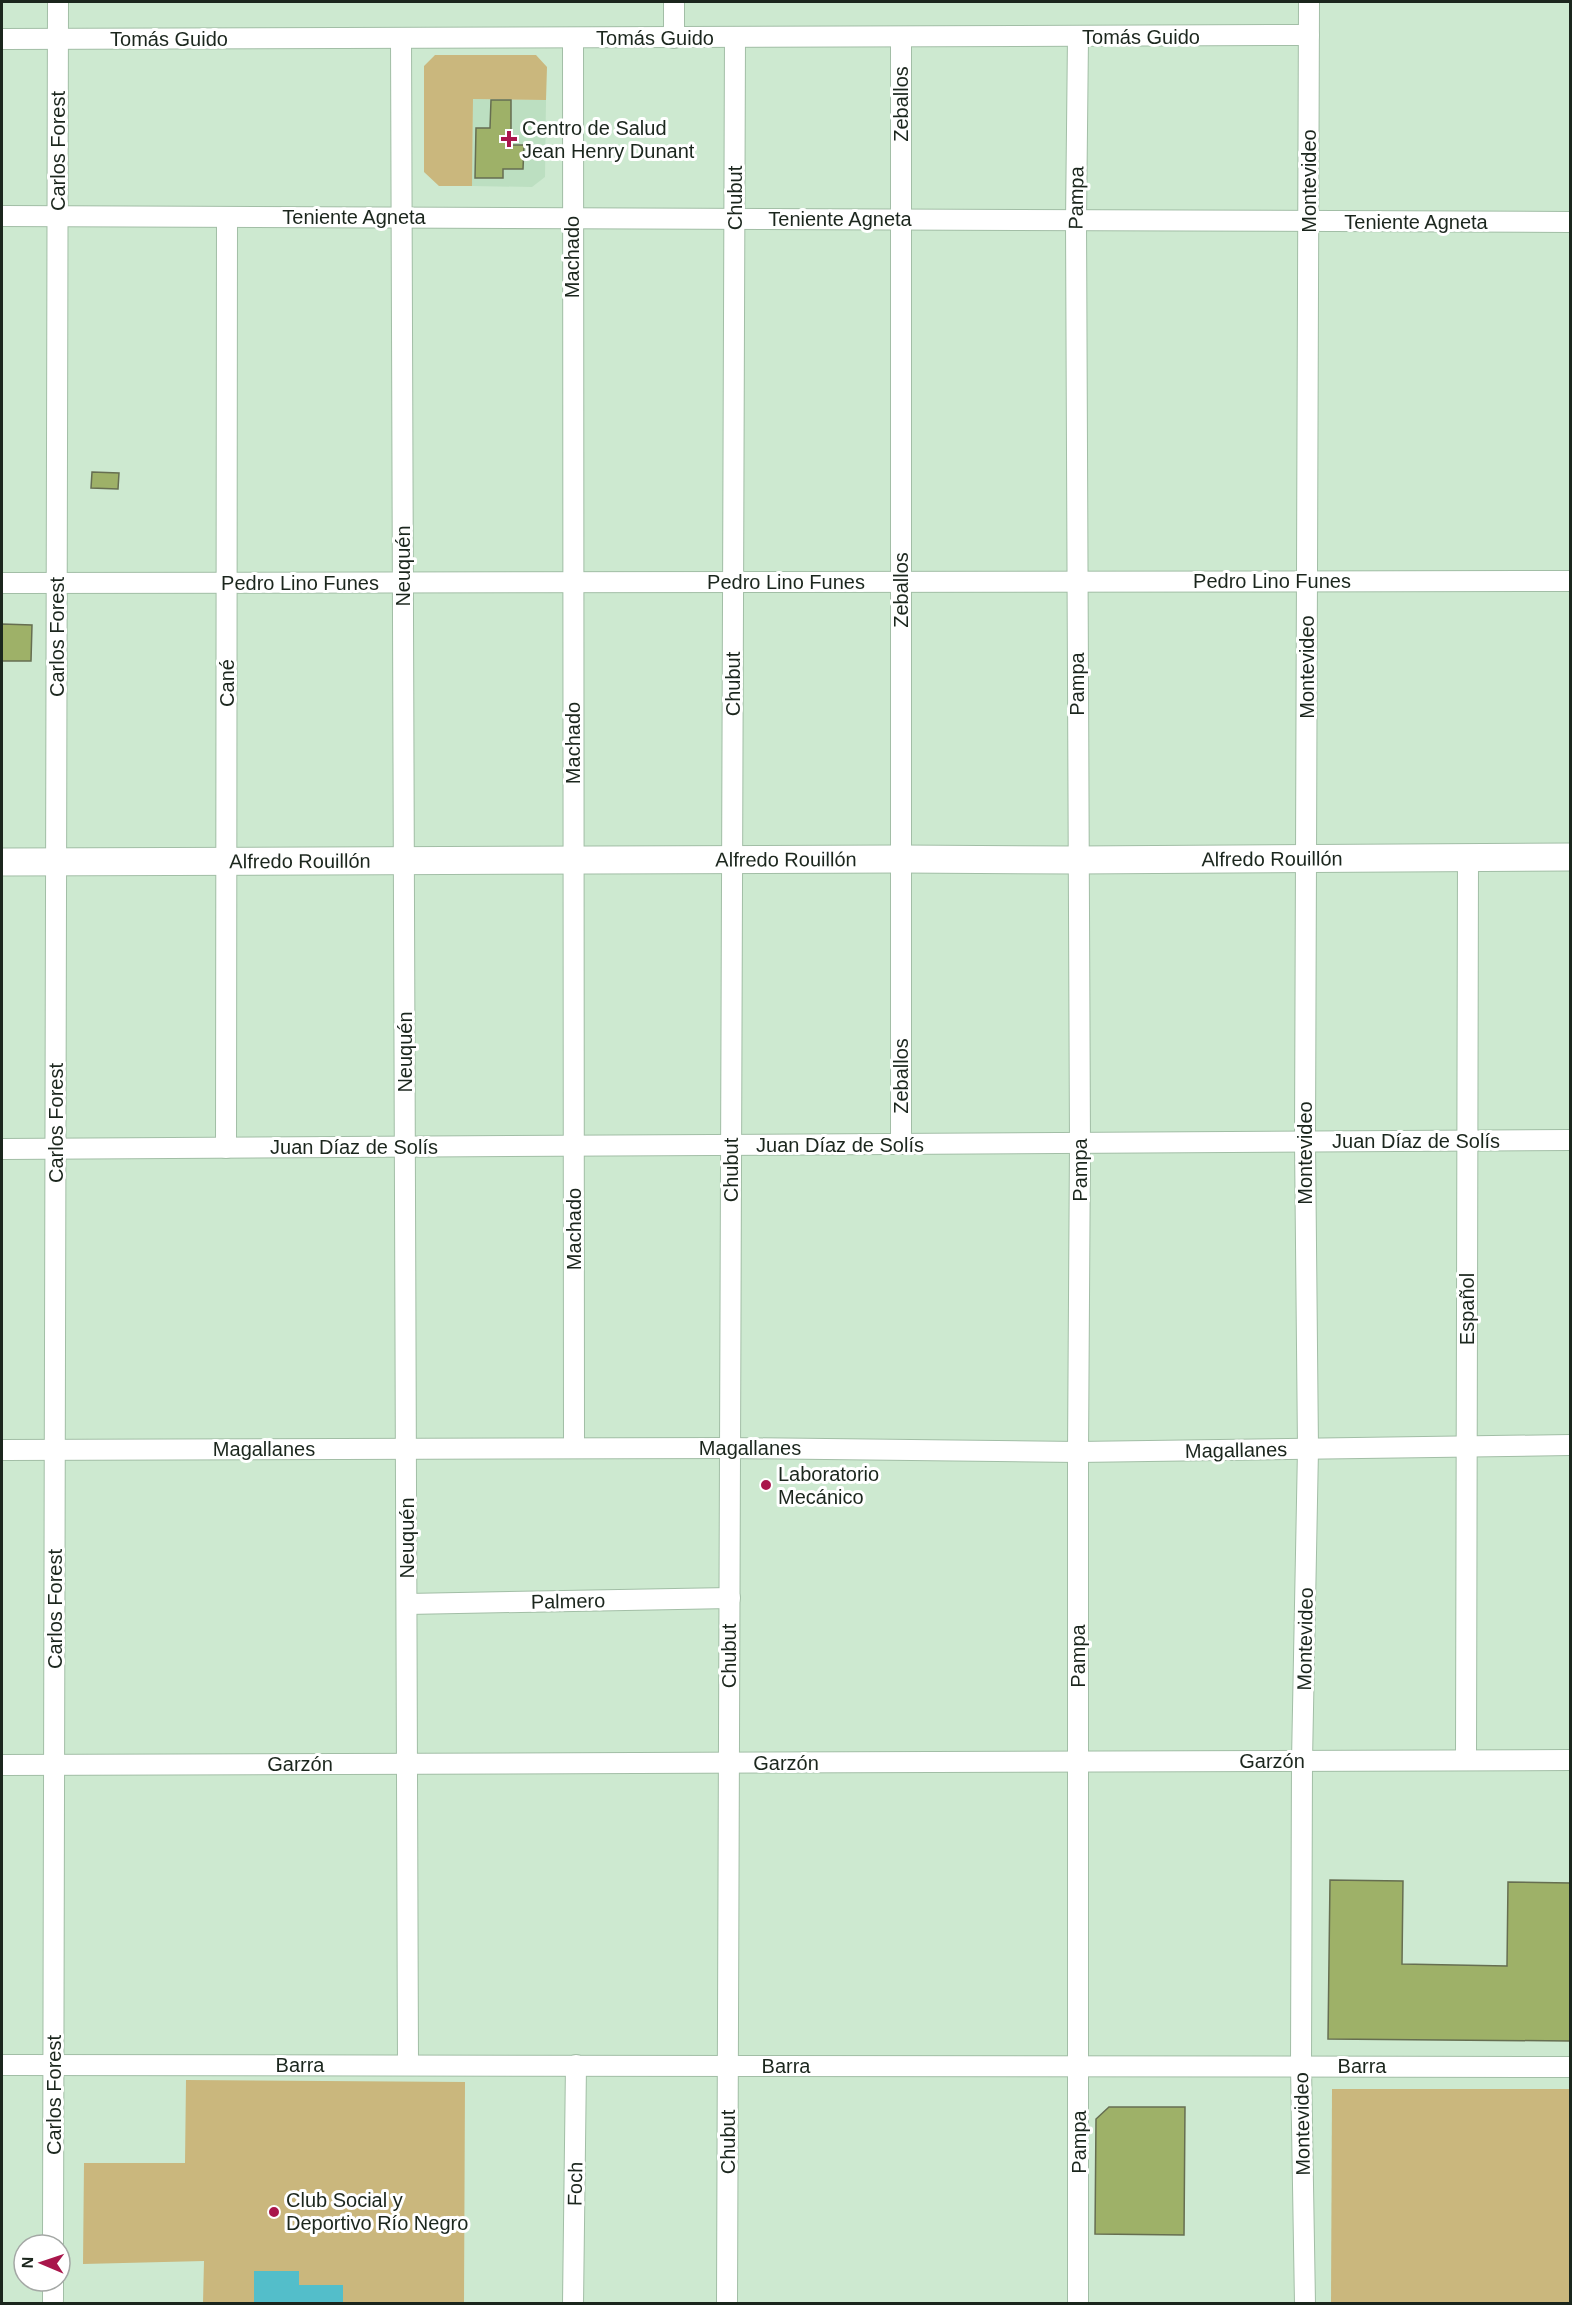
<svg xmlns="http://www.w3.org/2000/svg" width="1572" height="2305" font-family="Arial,sans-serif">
  <rect width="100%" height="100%" fill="#cde9d0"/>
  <!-- built -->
  <path fill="#bcdfc1" d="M473,99l73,1 -1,77 -13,10 -60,-1z"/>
  <!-- green -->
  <g fill="#cab77d">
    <path d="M435,55h101l11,12 -1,33 -73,-1 -1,87h-33l-15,-14v-106z"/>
    <path d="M186,2080l279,2 -1,221h-261l1,-42 -121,3 1,-101h101z"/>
    <path d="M1332,2089h238v214h-239z"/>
  </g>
  <!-- water -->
  <path fill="#53beca" d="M254,2271h45v14h44v18h-89z"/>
  <!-- building -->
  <g fill="#9eb168" stroke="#666e51" stroke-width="1.5">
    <path d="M491,100h20v45h13l-1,24h-20v9h-28l1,-50h14z"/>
    <path d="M92,472l27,1 -1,16 -27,-1z"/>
    <path d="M2,624l30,1 -1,36h-29z"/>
    <path d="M1330,1880l73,1 -1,83 105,2 1,-84 62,1v158l-242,-2z"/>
    <path d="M1109,2107h76l-1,128 -89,-1 1,-115z"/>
  </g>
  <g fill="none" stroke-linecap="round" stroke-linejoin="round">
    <!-- street casing -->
    <g stroke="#a2bea6" stroke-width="22">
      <g id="street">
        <path d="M674,2v36"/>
        <path d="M401,38l7,2027"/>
        <path d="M573,38l1,1410"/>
        <path d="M2,39l1307,-4"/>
        <path d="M2,216l1568,6"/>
        <path d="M2,583l1568,-2"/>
        <path d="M901,1144v-1107"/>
        <path d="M226,1148l1,-931"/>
        <path d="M2,1149l1568,-9"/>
        <path d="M2,1450l728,-2 348,4 492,-7"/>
        <path d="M407,1604l323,-6"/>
        <path d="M1466,1760l2,-903"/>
        <path d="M2,1765l1568,-5"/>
        <path d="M2,2065l1568,2"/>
        <path d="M53,2245l5,-2243"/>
        <path d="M53,2304v-23"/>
        <path d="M573,2304l3,-239"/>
        <path d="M727,2304l8,-2267"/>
        <path d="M1078,2304v-852l2,-308 -4,-923 2,-184"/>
        <path d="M1305,2304l-4,-238 1,-305 6,-312 -3,-307 4,-1140"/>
      </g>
    </g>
    <!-- secondary casing -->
    <g stroke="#a2bea6" stroke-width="29">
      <g id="secondary">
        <path id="s1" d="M2,862l899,-3 176,1 493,-3"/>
      </g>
    </g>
    <!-- street -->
    <use href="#street" stroke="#fff" stroke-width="20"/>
    <!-- secondary -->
    <use href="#secondary" stroke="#fff" stroke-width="27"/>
  </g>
  <!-- markers -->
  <g fill="#a9164b" stroke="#fff" stroke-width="2">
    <path d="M506 130h6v6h6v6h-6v6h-6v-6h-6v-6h6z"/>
    <circle cx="766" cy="1485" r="6"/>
    <circle cx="274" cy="2212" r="6"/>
  </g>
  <g text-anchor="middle" stroke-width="6" stroke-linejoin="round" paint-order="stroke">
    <!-- street labels -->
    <g font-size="20" fill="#1b261d" stroke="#fff">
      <text x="1141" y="44">Tomás Guido</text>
      <text x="655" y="45">Tomás Guido</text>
      <text x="169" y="46">Tomás Guido</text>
      <text transform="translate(901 104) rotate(-90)" y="7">Zeballos</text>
      <text transform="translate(58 151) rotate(-90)" y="7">Carlos Forest</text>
      <text transform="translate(1309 181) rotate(-90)" y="7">Montevideo</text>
      <text transform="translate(735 198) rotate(-90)" y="7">Chubut</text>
      <text transform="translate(1076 198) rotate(-89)" y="7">Pampa</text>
      <text x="354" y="224">Teniente Agneta</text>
      <text x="840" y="226">Teniente Agneta</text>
      <text x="1416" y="229">Teniente Agneta</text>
      <text transform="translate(572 257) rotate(-90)" y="7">Machado</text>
      <text transform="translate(403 566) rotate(-90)" y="7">Neuquén</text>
      <text x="1272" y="588">Pedro Lino Funes</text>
      <text x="786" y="589">Pedro Lino Funes</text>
      <text x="300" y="590">Pedro Lino Funes</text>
      <text transform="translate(901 590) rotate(-90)" y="7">Zeballos</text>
      <text transform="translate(57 637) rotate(-90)" y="7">Carlos Forest</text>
      <text transform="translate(1307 667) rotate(-90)" y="7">Montevideo</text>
      <text transform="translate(227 683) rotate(-90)" y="7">Cané</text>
      <text transform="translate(733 684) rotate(-90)" y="7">Chubut</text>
      <text transform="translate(1077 684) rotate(-90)" y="7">Pampa</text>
      <text transform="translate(573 743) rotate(-90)" y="7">Machado</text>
      <text dy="7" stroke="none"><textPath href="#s1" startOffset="1270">Alfredo Rouillón</textPath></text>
      <text dy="7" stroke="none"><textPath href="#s1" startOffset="784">Alfredo Rouillón</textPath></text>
      <text dy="7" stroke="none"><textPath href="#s1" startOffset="298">Alfredo Rouillón</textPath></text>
      <text transform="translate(405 1052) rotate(-90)" y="7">Neuquén</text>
      <text transform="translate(901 1076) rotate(-90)" y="7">Zeballos</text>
      <text transform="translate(56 1123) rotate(-90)" y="7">Carlos Forest</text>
      <text x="1416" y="1148">Juan Díaz de Solís</text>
      <text x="840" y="1152">Juan Díaz de Solís</text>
      <text x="354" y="1154">Juan Díaz de Solís</text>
      <text transform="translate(1305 1153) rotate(-90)" y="7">Montevideo</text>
      <text transform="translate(731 1170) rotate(-90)" y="7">Chubut</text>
      <text transform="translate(1080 1170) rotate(-90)" y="7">Pampa</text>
      <text transform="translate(574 1229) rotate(-90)" y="7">Machado</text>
      <text transform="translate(1467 1309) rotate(-90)" y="7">Español</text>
      <text x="750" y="1455">Magallanes</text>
      <text x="264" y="1456">Magallanes</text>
      <text transform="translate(1236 1450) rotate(-1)" y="7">Magallanes</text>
      <text transform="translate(407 1538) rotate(-90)" y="7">Neuquén</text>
      <text transform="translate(568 1601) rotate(-1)" y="7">Palmero</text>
      <text transform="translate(55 1609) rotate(-90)" y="7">Carlos Forest</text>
      <text transform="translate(1305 1639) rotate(-89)" y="7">Montevideo</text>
      <text transform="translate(729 1656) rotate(-90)" y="7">Chubut</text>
      <text transform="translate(1078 1656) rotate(-90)" y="7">Pampa</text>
      <text x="1272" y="1768">Garzón</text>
      <text x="786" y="1770">Garzón</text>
      <text x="300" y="1771">Garzón</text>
      <text x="300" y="2072">Barra</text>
      <text x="786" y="2073">Barra</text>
      <text x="1362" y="2073">Barra</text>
      <text transform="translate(54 2095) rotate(-90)" y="7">Carlos Forest</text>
      <text transform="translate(1302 2124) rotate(-91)" y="7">Montevideo</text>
      <text transform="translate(728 2142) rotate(-90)" y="7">Chubut</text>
      <text transform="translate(1079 2142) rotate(-90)" y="7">Pampa</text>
      <text transform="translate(575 2184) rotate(-89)" y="7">Foch</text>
    </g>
    <!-- poi labels -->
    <g font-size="20" fill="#1b261d" stroke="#fff" text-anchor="start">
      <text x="522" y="135">Centro de Salud<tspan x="522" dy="23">Jean Henry Dunant</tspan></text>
      <text x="778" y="1481">Laboratorio<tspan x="778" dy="23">Mecánico</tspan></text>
      <text x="286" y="2207">Club Social y<tspan x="286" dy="23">Deportivo Río Negro</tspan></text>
    </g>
  </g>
  <!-- border -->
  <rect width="1572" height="2305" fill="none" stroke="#1b261d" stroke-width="6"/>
  <!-- north arrow -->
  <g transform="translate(42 2263) rotate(272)"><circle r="28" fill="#ffffff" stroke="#a4a8a5" stroke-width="1.5"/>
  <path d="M0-4.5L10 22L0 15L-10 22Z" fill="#a9164b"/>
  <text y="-9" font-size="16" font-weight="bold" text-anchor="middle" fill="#1b261d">N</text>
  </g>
</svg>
